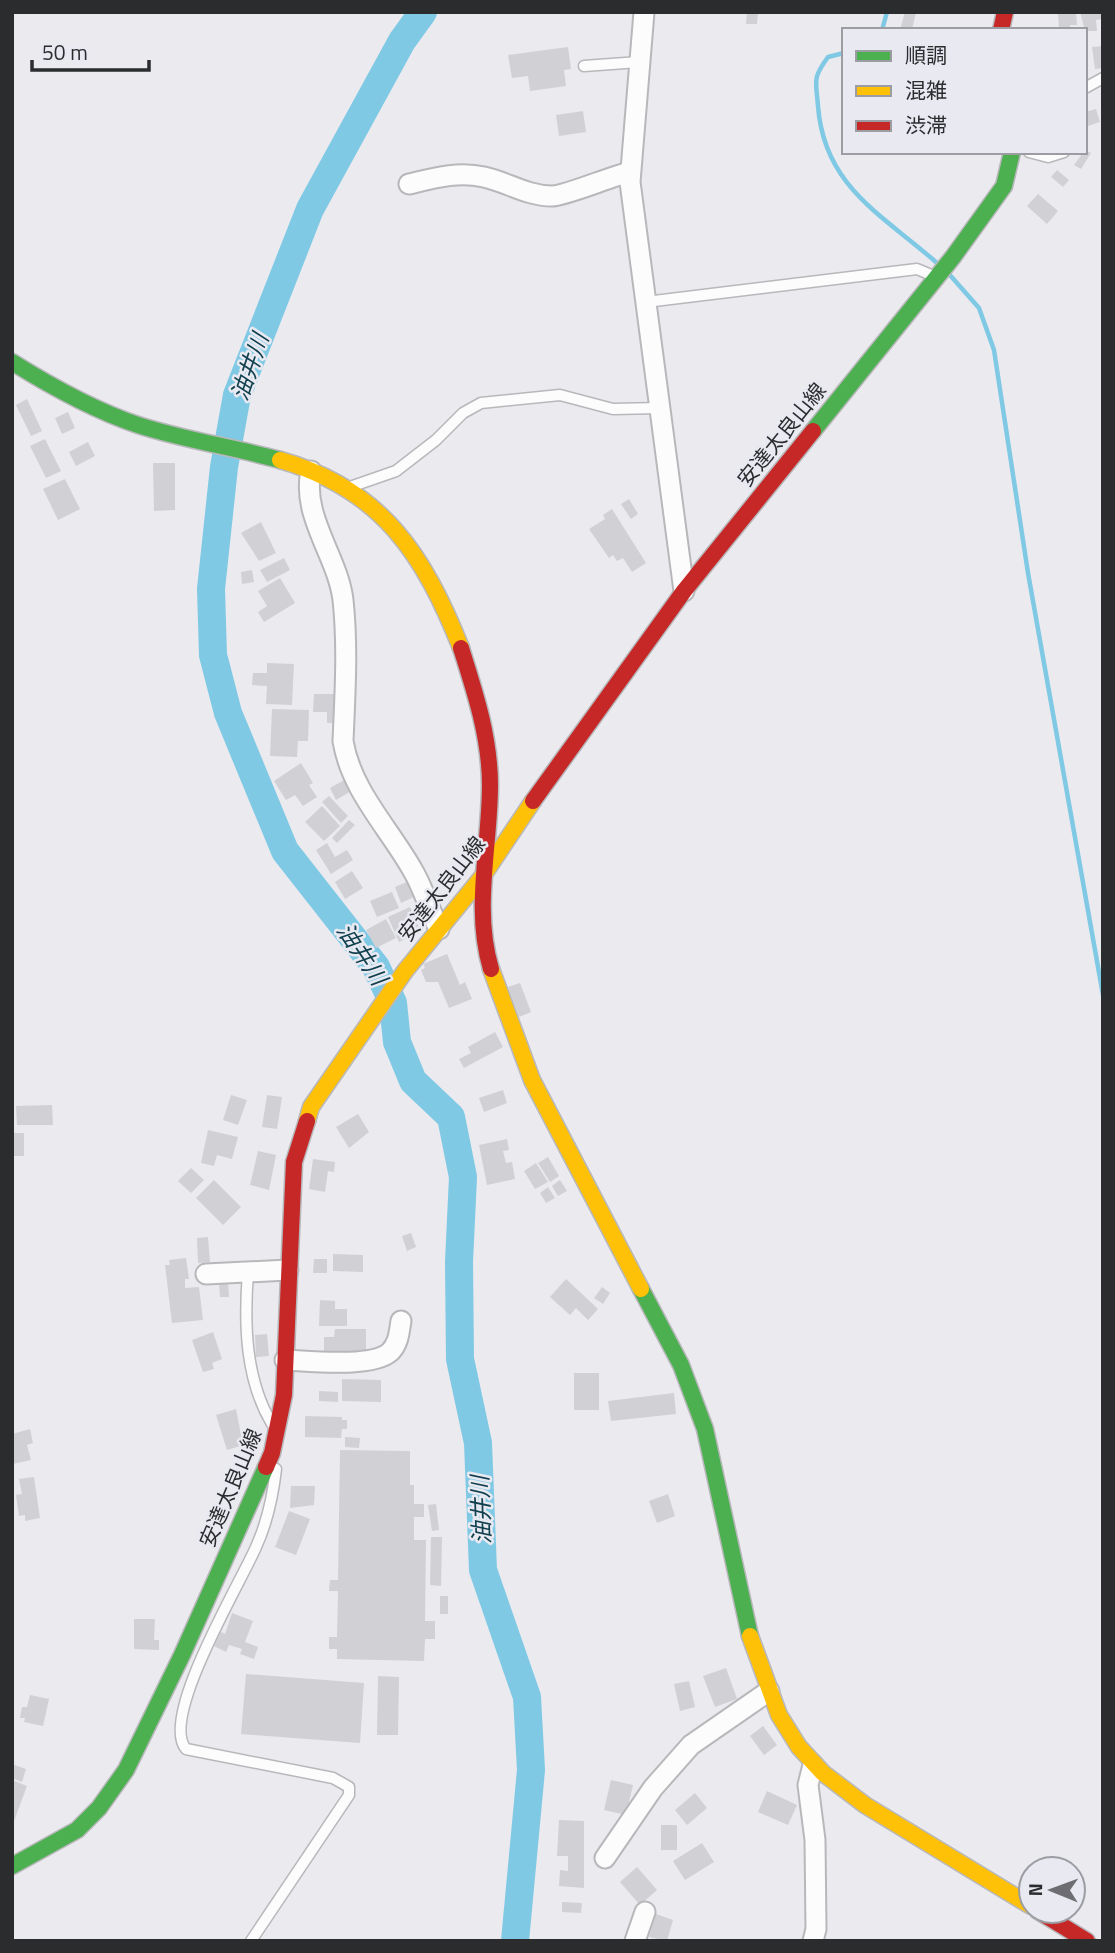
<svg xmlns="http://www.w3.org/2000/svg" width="1115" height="1953" font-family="'Titillium Web','Noto Sans JP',sans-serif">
  <rect width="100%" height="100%" fill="#eaeaef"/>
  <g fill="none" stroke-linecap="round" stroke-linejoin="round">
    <!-- stream -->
    <g stroke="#7fc9e4" stroke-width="4.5">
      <path d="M882,30l5,-18"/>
      <path d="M844,53l-16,4c-16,22 -12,23 -10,49 6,81 65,109 119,157"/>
      <path d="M949,274l30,34 15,42 34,223 75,422"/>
    </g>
    <!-- river -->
    <path stroke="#7fc9e4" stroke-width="28" d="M423,12l-21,29 -92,168 -73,186 -13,72 -13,122 2,66 15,58 57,138 91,116 17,36 4,39 16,39 38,36 12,60 -4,85 1,97 18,84 5,127 44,127 4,73 -16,171"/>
  </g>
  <!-- building -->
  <g fill="#d1d1d5">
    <path d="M747,12h11l-1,12h-11z"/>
    <path d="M905,12h11l-4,18h-12z"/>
    <path d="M1058,12h18l1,13h-7v5h-11z"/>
    <path d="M1080,12h23v7l-7,1 1,11h-12z"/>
    <path d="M1103,46v22l-8,1 -3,-22z"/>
    <path d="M568,47l3,22 -7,1 2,16 -36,5 -2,-15 -16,2 -4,-23z"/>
    <path d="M1096,109l4,13 -15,5v-15z"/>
    <path d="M583,111l3,21 -27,4 -3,-21z"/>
    <path d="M1085,150l6,3 -10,16 -7,-4z"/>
    <path d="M1057,170l12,10 -6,7 -12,-10z"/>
    <path d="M1038,194l20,17 -11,13 -20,-18z"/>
    <path d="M27,399l15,32 -11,5 -15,-31z"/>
    <path d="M68,412l7,16 -13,6 -7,-16z"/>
    <path d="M45,439l16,32 -15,7 -16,-32z"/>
    <path d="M88,442l7,14 -19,10 -7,-14z"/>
    <path d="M153,463h22v47l-21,1z"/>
    <path d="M65,479l15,30 -22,11 -15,-31z"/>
    <path d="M629,499l9,15 -7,5 -10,-15z"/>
    <path d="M612,509l34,54 -14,9 -9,-14 -6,3 -4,-6 -4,3 -20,-29 16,-10 -2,-4z"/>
    <path d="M261,522l15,31 -17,8 -18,-28z"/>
    <path d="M284,558l6,12 -23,12 -7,-12z"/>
    <path d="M252,570l2,12 -12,2 -1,-12z"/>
    <path d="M280,578l15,25 -31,19 -6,-10 9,-6 -9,-15z"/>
    <path d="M267,663l27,1 -2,41 -26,-1 1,-18 -15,-1 1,-12h14z"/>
    <path d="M314,694h23l-1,29h-9v-11h-14z"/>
    <path d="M272,709l37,1 -1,31h-10l-1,16 -27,-1z"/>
    <path d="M301,763l12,20 -4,2 8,12 -14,9 -8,-11 -9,5 -12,-19z"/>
    <path d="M346,779l7,11 -17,10 -6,-12z"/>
    <path d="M329,796l19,20 -7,7 -19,-21z"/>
    <path d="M322,806l18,20 -16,15 -19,-19z"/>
    <path d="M349,820l6,5 -18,18 -5,-5z"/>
    <path d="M327,843l8,14 12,-7 6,10 -22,14 -15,-24z"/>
    <path d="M352,871l11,17 -18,11 -10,-17z"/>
    <path d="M409,881l7,15 -15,7 -6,-16z"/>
    <path d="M392,892l7,16 -22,9 -7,-16z"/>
    <path d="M410,907l11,25 -22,10 -11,-25z"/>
    <path d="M386,919l10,19 -20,10 -10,-18z"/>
    <path d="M447,954l13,31 5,-3 7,17 -23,9 -11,-26h-12l-5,-12 4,-2 -2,-4z"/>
    <path d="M520,983l11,29 -12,5 -11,-30z"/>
    <path d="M495,1032l8,15 -39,21 -5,-9 12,-6 -3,-6z"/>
    <path d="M503,1090l4,13 -23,9 -5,-14z"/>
    <path d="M231,1095l16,5 -9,25 -15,-5z"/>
    <path d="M267,1095l15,2 -5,32 -15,-2z"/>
    <path d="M52,1105l1,20h-36l-1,-19z"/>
    <path d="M358,1114l11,18 -20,16 -13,-21z"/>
    <path d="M208,1130l30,7 -6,22 -15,-4 -3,11 -13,-3z"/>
    <rect x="12" y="1133" width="12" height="23"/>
    <path d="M507,1139l2,11 -6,1 3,12 6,-1 3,17 -28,6 -8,-40z"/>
    <path d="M258,1151l18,4 -7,35 -19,-5z"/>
    <path d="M548,1157l11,19 -9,6 -12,-19z"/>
    <path d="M313,1159l22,3 -1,10 -6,-1 -3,21 -16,-3z"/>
    <path d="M536,1163l12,19 -13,7 -11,-18z"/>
    <path d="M191,1168l13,12 -13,13 -13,-12z"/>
    <path d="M214,1180l27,27 -18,18 -27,-27z"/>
    <path d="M560,1180l7,11 -9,5 -6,-10z"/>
    <path d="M548,1187l7,11 -9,5 -6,-10z"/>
    <path d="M411,1233l5,14 -9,4 -5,-15z"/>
    <path d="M208,1237l2,25 -12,1 -1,-25z"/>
    <path d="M333,1254l30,1v17l-30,-1z"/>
    <path d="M186,1258l3,21h-4v9l14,-1 4,33 -31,3 -7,-58h5l-1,-5z"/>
    <path d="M314,1259h13v14h-14z"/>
    <path d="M566,1279l32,30 -10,11 -12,-12 -6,7 -20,-18z"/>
    <path d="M228,1281l1,16h-9l-1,-15z"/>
    <path d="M602,1287l8,6 -7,11 -9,-6z"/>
    <path d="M320,1300l15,1v8h12v17h-28z"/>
    <path d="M335,1329h31v23l-42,-1v-14h10z"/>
    <path d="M213,1332l9,27 -10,4 2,6 -11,3 -11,-32z"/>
    <path d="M267,1334l2,22 -13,1 -1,-22z"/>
    <rect x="574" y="1373" width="25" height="37"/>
    <path d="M342,1379l39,1v22l-39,-1z"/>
    <path d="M319,1391l19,1v10l-19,-1z"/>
    <path d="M674,1393l2,21 -65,7 -3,-20z"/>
    <path d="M236,1409l7,36 -16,5 -11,-35z"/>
    <path d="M305,1416l37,1v3h5v9h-5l-1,9 -36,-1z"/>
    <path d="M30,1429l3,14 -6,2 4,15 -18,4 -1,-30z"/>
    <path d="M345,1437l15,1 -1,10 -14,-1z"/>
    <path d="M340,1450l70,1v34h4v19h10v13h-10v23h12l-1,81h10v18h-10l-1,22 -87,-2v-10h-8v-12h8l1,-46h-9l1,-11h8z"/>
    <path d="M34,1477l6,41 -15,3v-6l-6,1 -3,-21 6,-1 -3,-15z"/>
    <path d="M291,1486h24l-1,19 -24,3z"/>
    <path d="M668,1494l7,22 -18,7 -8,-22z"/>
    <path d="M436,1504l3,26 -7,1 -4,-26z"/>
    <path d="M289,1511l21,8 -14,36 -21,-8z"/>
    <path d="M431,1537h11l-1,49 -11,-1z"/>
    <rect x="440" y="1596" width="8" height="18"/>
    <path d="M232,1613l21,8 -8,21 13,5 -4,12 -14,-5 2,-5 -13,-4 -3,7 -12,-6 7,-14 4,2z"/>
    <path d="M134,1619h21l-1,21h5v10l-25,-1z"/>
    <path d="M726,1668l11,31 -22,8 -12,-31z"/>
    <path d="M246,1674l118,9 -4,60 -119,-9z"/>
    <path d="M378,1676l21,1 -1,58h-21z"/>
    <path d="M689,1681l6,26 -15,4 -6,-27z"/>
    <path d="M30,1695l19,4 -6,27 -19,-4 1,-4h-5l2,-11h5z"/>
    <path d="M763,1726l14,19 -13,10 -14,-19z"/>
    <path d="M12,1764l14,5 -4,13 -10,-4z"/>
    <path d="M12,1780l15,6 -14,38h-1z"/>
    <path d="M611,1780l22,5 -7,30 -22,-5z"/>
    <path d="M767,1791l30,14 -9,20 -30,-13z"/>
    <path d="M695,1793l12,15 -20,17 -12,-15z"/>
    <path d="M559,1820l25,1v67l-25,-2 1,-16 8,1v-15h-11z"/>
    <rect x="661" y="1825" width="16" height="25"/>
    <path d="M702,1843l12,19 -29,18 -12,-19z"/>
    <path d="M637,1867l20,23 -17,15 -20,-23z"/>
    <path d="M562,1902l20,1 -1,10 -19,-1z"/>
    <path d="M656,1914l17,6 -6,21 -18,-4z"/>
  </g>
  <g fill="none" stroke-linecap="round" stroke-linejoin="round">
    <!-- lane casing -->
    <g stroke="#b8b8bb" stroke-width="13">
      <g id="lane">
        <path d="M584,66l55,-4"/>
        <path d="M1085,88l18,-10"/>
        <path d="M1029,152l19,5 16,-5"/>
        <path d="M646,302l271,-33 19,8"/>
        <path d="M350,487l46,-16 40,-31 27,-27 18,-10 79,-8 53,14 47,-1"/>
        <path d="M248,1272c-4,51 -3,107 24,152"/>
        <path d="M251,1941l98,-146v-8l-16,-9 -147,-29c-27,-31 54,-165 70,-202 11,-24 17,-52 20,-78"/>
      </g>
    </g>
    <!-- street casing -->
    <g stroke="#b8b8bb" stroke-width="23">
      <g id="street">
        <path d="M644,12l-14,170 54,409"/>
        <path d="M409,184c25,-6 49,-13 75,-7 23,5 43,19 68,19 13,0 60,-20 78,-24"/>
        <path d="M311,471c-10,45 27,86 32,129 5,46 2,95 0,141 8,49 45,86 69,128 11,18 17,40 27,60"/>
        <path d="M206,1274l82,-4"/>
        <path d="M285,1360c24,1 87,8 105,-8 9,-9 9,-20 11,-31"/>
        <path d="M813,1765l-5,20 7,55 1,89 -3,12"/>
        <path d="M605,1858l48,-70 38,-43 78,-54"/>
        <path d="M635,1941l10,-29"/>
      </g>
    </g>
    <!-- fast casing -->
    <g stroke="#b8b8bb" stroke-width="19">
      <g id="fast">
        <path d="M12,362c40,25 81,48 126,63 46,15 95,22 142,35"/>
        <path d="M813,431l140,-174 51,-71 8,-34"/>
        <path d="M641,1289l40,76 24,64 45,207"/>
        <path d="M12,1866l65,-36 22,-22 27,-38 56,-115 84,-188"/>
      </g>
    </g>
    <!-- slow casing -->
    <g stroke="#b8b8bb" stroke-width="19">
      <g id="slow">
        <path d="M280,460c102,29 144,95 181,188"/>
        <path d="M491,969l41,111 109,209"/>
        <path d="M307,1121l4,-14 94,-136 77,-94 51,-76"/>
        <path d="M750,1636l29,79 20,32 24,26 42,32 166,101"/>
      </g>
    </g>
    <!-- jam casing -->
    <g stroke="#b8b8bb" stroke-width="19">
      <g id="jam">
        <path d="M1001,30l4,-18"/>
        <path d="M461,648c14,44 29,90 29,137 0,61 -17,124 1,184"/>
        <path d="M533,801l151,-210 129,-160"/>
        <path d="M266,1467l6,-14 12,-58 10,-233 13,-41"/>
        <path d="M1038,1911l49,30"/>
      </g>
    </g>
    <!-- lane -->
    <use href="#lane" stroke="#fcfcfd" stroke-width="10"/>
    <!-- street -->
    <use href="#street" stroke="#fcfcfd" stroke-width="19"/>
    <!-- fast -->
    <use href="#fast" stroke="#4caf50" stroke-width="16"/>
    <!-- slow -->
    <use href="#slow" stroke="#ffc107" stroke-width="16"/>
    <!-- jam -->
    <use href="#jam" stroke="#c62828" stroke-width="16"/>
  </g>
  <g text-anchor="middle" stroke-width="5" stroke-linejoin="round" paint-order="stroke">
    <!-- street labels -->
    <g font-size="21" fill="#2b2c2e" stroke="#e8e9f1">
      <text transform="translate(782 435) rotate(-51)" y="7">安達太良山線</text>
      <text transform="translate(442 889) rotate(-52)" y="7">安達太良山線</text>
      <text transform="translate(231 1488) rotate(-67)" y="7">安達太良山線</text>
    </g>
    <!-- water labels -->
    <g font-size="23" font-style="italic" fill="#11404f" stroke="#e8e9f1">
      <text transform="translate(250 367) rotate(-71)" y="8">油井川</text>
      <text transform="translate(362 954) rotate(56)" y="8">油井川</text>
      <text transform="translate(481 1510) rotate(-92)" y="8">油井川</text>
    </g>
  </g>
  <!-- border -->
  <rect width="1115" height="1953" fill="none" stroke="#2b2c2e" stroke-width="28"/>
  <!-- legend -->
  <rect x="842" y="28" width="245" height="126" fill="#e8e9f1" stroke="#9c9da3" stroke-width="2"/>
  <rect x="856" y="51" width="35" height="10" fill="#4caf50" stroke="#9c9da3" stroke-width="2"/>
  <text x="905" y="63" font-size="21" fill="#2b2c2e">順調</text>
  <rect x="856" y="86" width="35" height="10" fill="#ffc107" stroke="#9c9da3" stroke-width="2"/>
  <text x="905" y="98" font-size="21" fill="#2b2c2e">混雑</text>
  <rect x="856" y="121" width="35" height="10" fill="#c62828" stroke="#9c9da3" stroke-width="2"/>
  <text x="905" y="133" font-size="21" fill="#2b2c2e">渋滞</text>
  <!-- north arrow -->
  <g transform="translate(1052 1890) rotate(271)"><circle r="33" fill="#e8e9f1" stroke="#9c9da3" stroke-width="2"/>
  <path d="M0-5L12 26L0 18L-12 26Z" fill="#6e6e72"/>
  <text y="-10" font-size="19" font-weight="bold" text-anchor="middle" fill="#2b2c2e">N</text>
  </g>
  <!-- scale -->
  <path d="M32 60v10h117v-10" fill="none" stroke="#2b2c2e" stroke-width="3.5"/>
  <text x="42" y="60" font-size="21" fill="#2b2c2e" stroke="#e8e9f1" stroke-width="5" paint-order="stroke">50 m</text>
</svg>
